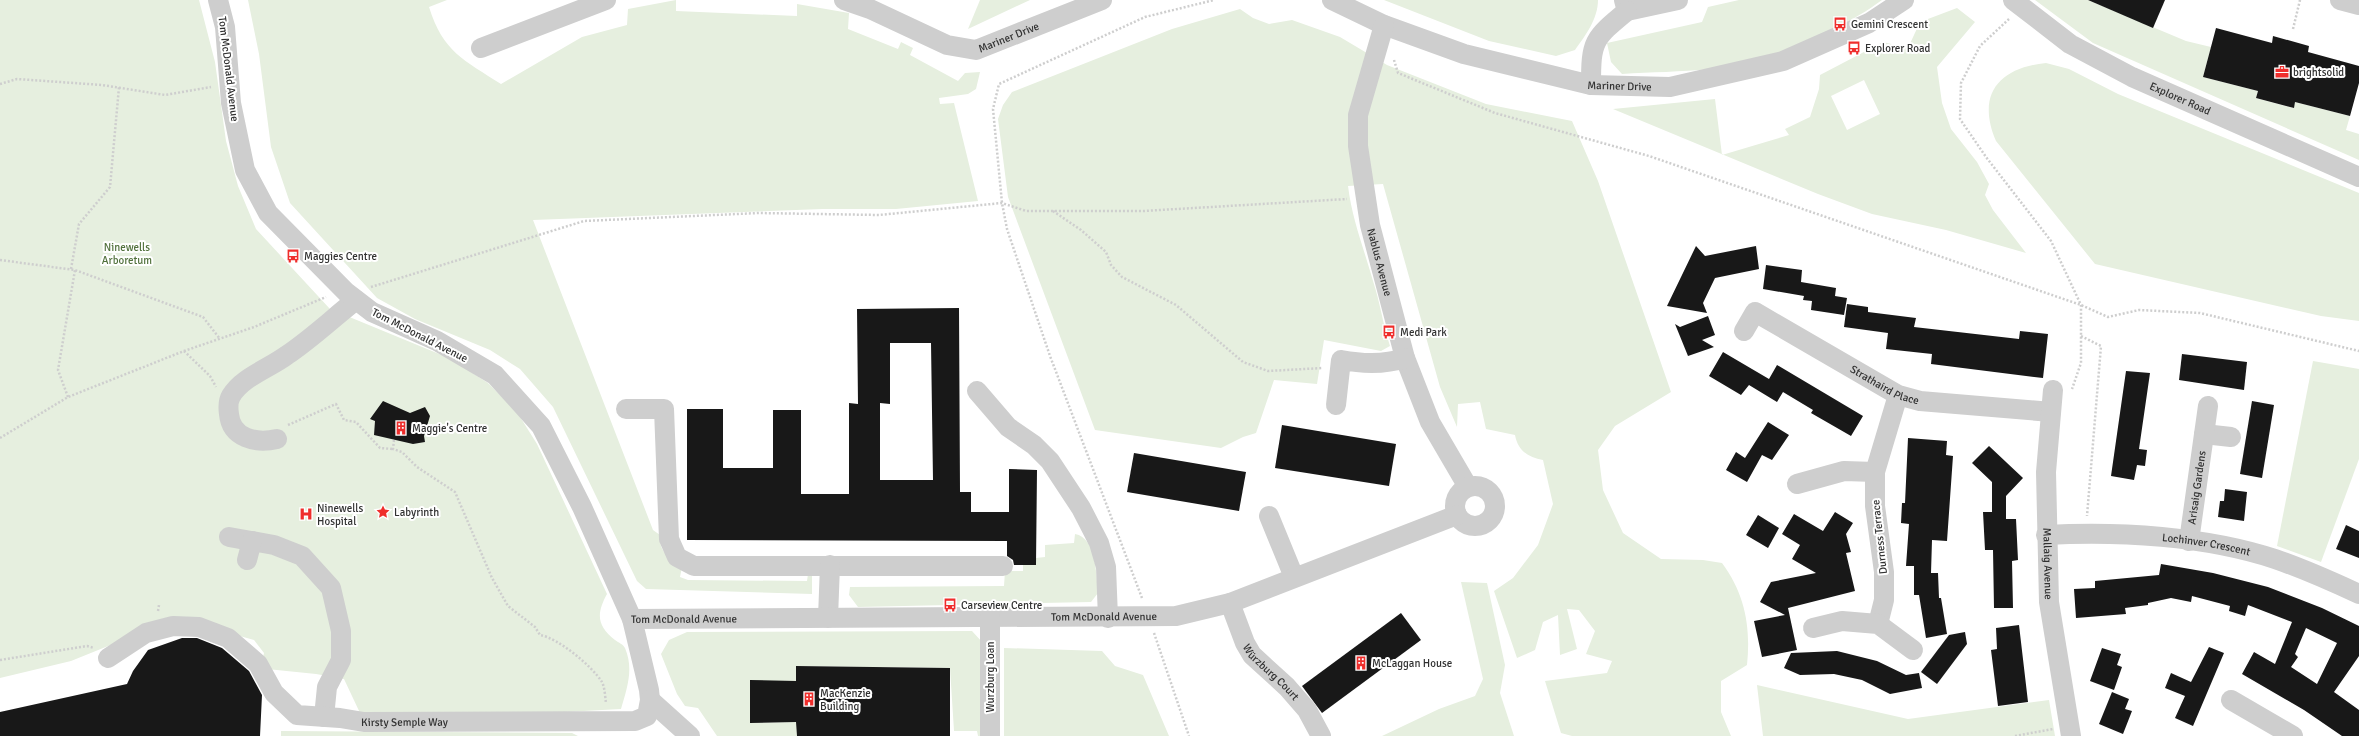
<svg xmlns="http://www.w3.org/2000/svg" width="2359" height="736" font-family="Signika,sans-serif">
  <rect width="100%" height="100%" fill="#fff"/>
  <!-- green -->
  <g fill="#e6efdf" fill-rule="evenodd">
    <path d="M0,0h199l16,62 11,79 12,45 18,43 74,80 119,49 39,25 29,29 20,32 70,150c-11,20 -10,32 8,46 4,3 8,4 10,8 9,21 2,40 -4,61l-151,8 -110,-4 -16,-34 -28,-5 -49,-5 -5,-7 2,-9 -10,-13 -46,-13 -85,13 -52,21 -71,17z"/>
    <path d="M248,0h199l-18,7c14,45 35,53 72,77l81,-47 45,-12 1,-16 48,-9v11l121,5v-12l52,9 -1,16 50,20 3,-7 12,6 -3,7 48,26 7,-8 15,-1 -4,17 -8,5 -29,4 1,6 14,-1 24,98 -82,8h-73l-290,11 120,310 7,5c-2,16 10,24 22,32l-2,10 8,3 119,1 1,-7 4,2v18l-166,-5 -9,-8 -84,-174 -33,-38 -30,-19 -75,-31 -38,-21 -87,-95 -19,-56 -12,-93z"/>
    <path d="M980,0h50l-62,29z"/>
    <path d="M1384,0h214c0,19 -13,36 -23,50l-19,6 -67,-15z"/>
    <path d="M1739,0h143c-45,33 -116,64 -172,69 -29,3 -59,3 -88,5l-11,-12 -4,-19 95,-21 6,-15z"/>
    <path d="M2035,0h53l98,41 25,6 -8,30 55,14 -2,7 37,10 2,-6 55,14 -4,14 13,4v26l-266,-117z"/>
    <path d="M1957,8l18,14 -38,45 5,36 9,26 26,33 12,22 -4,11 8,15 33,43 -80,-23 -74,-16 -54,-20 -205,-85 102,-10 7,56 67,-20 -4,-6 25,-12 9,-28 1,-14 63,-33 25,6 12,-26zM1864,80l16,34 -33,16 -16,-34z"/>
    <path d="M1240,9l13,9 16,6 23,-4 48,17 47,28 99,39 86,17 26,60 73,211 -56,34 -17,24 5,40 20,43 38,26 42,1 19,3c23,31 29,64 25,102l-26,16v31l10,24h-159l-11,-3 -16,-52 62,-8 5,-12 -26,-7 9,-23 -16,-21 -12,-1 10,40 -17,6 -2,-40 -15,7 -8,28 -18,8 -23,-67 19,-13 25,-33 15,-41 -10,-44c-15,-3 -25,-9 -28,-25l-29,-6 -6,-27 -22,2 -1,23 -17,-40 -57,-203 -35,2c4,33 16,63 25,95 7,21 10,44 17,65l-9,5 -57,-11 -7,44 -43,-4 -18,53 -13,4 -22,11 -126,-18 -87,-233 -10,-78 5,-14 9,-13 160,-63z"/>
    <path d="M2046,63l23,6 49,25 241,99v128l-38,-5 -226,-52 -99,-123c-20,-47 3,-73 50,-78z"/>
    <path d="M2313,361l46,8v90l-38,103 -44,-16z"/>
    <path d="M1075,534c22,4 21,41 23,59l-7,9 -233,5 -9,-12 1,-8 154,-1 1,-15h18v-6h13v-7l9,-1v-12l29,-2z"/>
    <path d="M1461,582l26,1 18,82 -5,28 14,43h-132l57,-27 36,-13 8,-17z"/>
    <path d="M972,631l11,12 2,93h-7l-1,-5h-23l-4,-63 -68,-1 -1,35h-12l-2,-35 -71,-1v30l-46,-16v43l42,-1 1,-14h3l1,28h-80l-19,-28 -13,-2 -8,-12 -16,-40 8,-14 18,-8z"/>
    <path d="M1004,648l98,3 13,15 28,9 26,61h-165z"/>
    <path d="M1757,685l151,34 141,-19 6,36h-292z"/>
    <path d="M281,731l291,2 6,3h-297z"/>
  </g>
  <!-- building -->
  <g fill="#181818" fill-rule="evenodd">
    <path d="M2088,0h77l-12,28z"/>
    <path d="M2216,28l56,15 1,-7 36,10 -1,6 51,14v17l-9,33 -55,-14 -1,6 -38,-10 2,-7 -55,-14z"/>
    <path d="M1696,246l9,10 51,-10 3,23 -44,9 -12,25 4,10 -40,-7z"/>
    <path d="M1766,265l36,5 -1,12 35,6 -1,8 12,2 -3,17 -33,-5 1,-9 -9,-1 1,-4 -41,-7z"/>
    <path d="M1847,304l21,3v5l48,6 -2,9 105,12 1,-8 28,3 -5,44 -112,-14 1,-10 -46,-5 2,-16 -44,-6z"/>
    <path d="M959,308l1,184h11v20h38v-43l28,1 -1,95h-22l-1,-5 -6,-4v-15l-320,-1v-131h36v59h50v-58h28v84h48v-91l9,1 -1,-95zM890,343h41l2,137h-53v-77l10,1z"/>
    <path d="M1708,316l7,19 -13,5 12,7 -26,9 -13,-32 5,3z"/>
    <path d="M1723,352l46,27 8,-14 86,51 -12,20 -40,-23 2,-3 -30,-18 -6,10 -28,-17 -8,10 -32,-19z"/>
    <path d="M2182,354l65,8 -3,28 -65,-10z"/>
    <path d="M2126,371l24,2 -11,76 8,1 -2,16 -8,-1 -3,15 -23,-4z"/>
    <path d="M383,401l27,12 15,-6 5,9 -6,20 1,6 -12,2 -39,-9 1,-14 -5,-2z"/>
    <path d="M2252,401l22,4 -12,73 -22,-4z"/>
    <path d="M1768,422l21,13 -17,25 -10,-5 -15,27 -21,-12 10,-18 9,6z"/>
    <path d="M1282,425l114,19 -7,42 -114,-18z"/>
    <path d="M1908,438l39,3 -1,14 7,1 -6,85 -15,-1 -1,33h7l1,25h2l6,36 -21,4 -7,-43h-5v-29h-8l3,-42 -8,-1 1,-20h3z"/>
    <path d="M1989,446l34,32 -17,18v23h10l2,41 -6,1 1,47h-19l-1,-58h-8l-2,-38h9v-30l-20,-19z"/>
    <path d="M1134,453l112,19 -7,39 -112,-19z"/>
    <path d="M2225,489l22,3 -3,29 -26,-4 2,-16h4z"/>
    <path d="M1835,512l18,11 -7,11 5,18 -5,1 9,38 -67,17 9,42 -35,7 -8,-36 31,-6 -25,-13 11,-20 45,-9 -24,-14 8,-14 -18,-11 12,-20 29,17z"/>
    <path d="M1758,515l21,13 -11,20 -22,-13z"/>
    <path d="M2346,525l13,6v27l-23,-9z"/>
    <path d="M2161,564l52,9 55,14 54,21 37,18v30l-25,36 25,18v26h-17l-38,-26 -62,-36 12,-22 21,12 17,-42 -44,-17 -3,11 -16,-5 1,-5 -38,-10 -1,6 -20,-4 -23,5v2l-23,3 1,6 -50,4 -2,-29 21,-1v-7l64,-6zM2306,628l31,15 -20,41 -26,-17 7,-10 -3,-3z"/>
    <path d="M1401,613l20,27 -99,73 -20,-27z"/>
    <path d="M2019,625l9,77 -30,4 -7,-56 6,-1 -1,-21z"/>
    <path d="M1965,632l2,12 -30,40 -16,-12 28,-37z"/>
    <path d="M182,638h15l25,10 27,23 13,24 -2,41h-260v-24l127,-28 6,-13 15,-21z"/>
    <path d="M2209,647l15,6 -31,73 -18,-8 10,-22 -20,-8 6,-15 20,9z"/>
    <path d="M2102,648l19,6 -4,11 5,2 -8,23 -24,-9z"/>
    <path d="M1837,651l40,10 29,14 13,-2 3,15 -32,6 -28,-14 -28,-6 -34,1 -16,-7 7,-15z"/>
    <path d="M796,666l154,2v68h-153l-1,-14 -46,1v-43l46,1z"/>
    <path d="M2112,692l17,7 -4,10 7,2 -9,23 -24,-10z"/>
  </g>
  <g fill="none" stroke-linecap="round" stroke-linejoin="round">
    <!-- path -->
    <g stroke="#cecece" stroke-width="2.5" stroke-dasharray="2 2" stroke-linecap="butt">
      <path d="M2009,19l-29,27 -19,37 -1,36 26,38 65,84 30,64v58l-9,26"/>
      <path d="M2293,29l7,-29"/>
      <path d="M1394,60l4,13 97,40 154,43 432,149 27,12 31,-7 61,3 159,38"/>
      <path d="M0,84l17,-5 85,6 63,10 46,-8"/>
      <path d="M1053,211l28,19 25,22 5,13 11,12 54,28 67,57 25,9 55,-3"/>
      <path d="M0,260l75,10 128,47 17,22"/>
      <path d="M71,269l8,-45 31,-37 9,-100"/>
      <path d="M371,287l213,-66 175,-8 120,2 123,-12 24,8h117l204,-12"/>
      <path d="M2081,336l20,10 -14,170"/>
      <path d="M184,351l26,25 6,11"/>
      <path d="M68,397l-10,-27 17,-100"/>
      <path d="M288,425l48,-21 8,16 12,2 24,26 13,1"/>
      <path d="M0,438l68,-41 116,-46 70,-24 72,-30"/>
      <path d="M394,440l-1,9 9,3 15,15 38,25 37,86 16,28 27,21 5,8c18,3 52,31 62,47 3,6 3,15 4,21"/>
      <path d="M1142,598l-92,-242 -43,-127 -5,-26 -9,-94 6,-25 146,-67 69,-17"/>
      <path d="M158,611l1,-6"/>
      <path d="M1154,633l35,103"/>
      <path d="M0,660l87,-14 7,2"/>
      <path d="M2015,736l38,-7"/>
    </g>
    <!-- minor -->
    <g stroke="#cecece" stroke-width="20">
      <path id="s1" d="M844,0l26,9 77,36 29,5 126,-50"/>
      <path id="s2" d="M1332,0l52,25 80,29 127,31 79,2 113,-26 86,-38 35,-23"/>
      <path d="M1624,0l3,11 51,-11"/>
      <path id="s3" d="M2013,0l57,44 62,33 227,100"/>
      <path d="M2340,0l19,5"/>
      <path id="s4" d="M1384,25l-26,90v31l12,79 35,133 25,64 38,65"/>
      <path d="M481,48l125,-48"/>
      <path d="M1591,85c0,-44 2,-46 36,-74"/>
      <path id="s5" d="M1744,331l11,-19 143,83 22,6 131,11"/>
      <path id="s6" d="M2053,390l-7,82 3,130 22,134"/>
      <path d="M977,391l31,36 26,18 16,16 31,47 18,35 7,24 2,51"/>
      <path d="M1336,405l5,-45c22,4 43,5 64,-2"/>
      <path d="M626,409h38l5,130 8,18 17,9h309"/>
      <path d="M2204,434l27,3"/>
      <path d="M277,439c-21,5 -46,-1 -48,-25 -1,-7 -1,-13 2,-18 11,-19 39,-28 56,-41 24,-16 46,-37 69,-55"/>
      <path d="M1797,484l47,-13 31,1"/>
      <circle cx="1475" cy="506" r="20"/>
      <path d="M1269,516l25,61"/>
      <path id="s7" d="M2046,535c73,-4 159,1 229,24 29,10 56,22 84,35"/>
      <path d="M229,537l45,8 28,11 29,32 10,43v29l-14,27 -3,30"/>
      <path id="s8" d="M2189,541l19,-135"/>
      <path d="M247,560l5,-19"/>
      <path id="s9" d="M1230,603l15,40 7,12 35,32 20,23 14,26"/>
      <path d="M828,618l2,-53"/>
      <path id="s10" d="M632,619l544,-3 54,-13 227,-88"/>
      <path d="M1878,624l6,-24v-28l-9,-66v-34l23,-77"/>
      <path d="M1813,628l29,-7 36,3 35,26"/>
      <path id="s11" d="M108,658l38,-25 27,-7 26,1 29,11 30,26 16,29 23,22 43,3 24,4 271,-1 12,-5 3,-16 -1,-10 -17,-71 -50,-112 -41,-81 -46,-51 -58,-34 -65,-29 -26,-20 -78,-79 -23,-43 -14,-67 -6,-76 -7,-27"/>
      <path d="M650,700l40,36"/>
      <path d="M2231,700l62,36"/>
      <path d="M990,736v-118"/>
    </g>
  </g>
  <!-- icons -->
  <defs>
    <g id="bus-bare" transform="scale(1.08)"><path d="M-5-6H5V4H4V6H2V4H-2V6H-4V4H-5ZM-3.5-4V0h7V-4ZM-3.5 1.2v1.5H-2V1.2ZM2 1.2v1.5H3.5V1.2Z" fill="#ef2e2c" stroke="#fff" stroke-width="2.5" paint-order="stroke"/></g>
    <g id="office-bare" transform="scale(1.08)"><path d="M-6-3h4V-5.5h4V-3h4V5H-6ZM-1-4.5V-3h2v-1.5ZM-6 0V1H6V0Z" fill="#ef2e2c" stroke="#fff" stroke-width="2.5" paint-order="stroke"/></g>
    <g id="building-bare" transform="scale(1.08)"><path d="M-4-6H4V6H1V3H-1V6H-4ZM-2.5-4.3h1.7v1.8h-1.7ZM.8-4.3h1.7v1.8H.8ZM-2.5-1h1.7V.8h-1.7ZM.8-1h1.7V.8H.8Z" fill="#ef2e2c" stroke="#fff" stroke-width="2.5" paint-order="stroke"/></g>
    <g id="sight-bare" transform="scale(1.08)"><path d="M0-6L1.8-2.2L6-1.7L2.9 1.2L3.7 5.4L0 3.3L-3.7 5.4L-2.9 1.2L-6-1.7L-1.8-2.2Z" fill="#ef2e2c" stroke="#fff" stroke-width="2.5" paint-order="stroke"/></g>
    <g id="hospital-bare" transform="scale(1.08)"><path d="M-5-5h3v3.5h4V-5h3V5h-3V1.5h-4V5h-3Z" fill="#ef2e2c" stroke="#fff" stroke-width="2.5" paint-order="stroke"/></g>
  </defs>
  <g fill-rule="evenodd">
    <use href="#bus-bare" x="1840" y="24"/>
    <use href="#bus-bare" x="1854" y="48"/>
    <use href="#office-bare" x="2282" y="72"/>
    <use href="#bus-bare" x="293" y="256"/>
    <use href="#bus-bare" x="1389" y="332"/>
    <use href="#building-bare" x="401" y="428"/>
    <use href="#sight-bare" x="383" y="512"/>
    <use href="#hospital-bare" x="306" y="514"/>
    <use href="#bus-bare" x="950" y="605"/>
    <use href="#building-bare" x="1361" y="663"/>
    <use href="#building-bare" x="809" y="699"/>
  </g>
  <g text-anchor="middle" stroke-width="4" stroke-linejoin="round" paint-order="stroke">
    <!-- poi labels -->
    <g font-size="11" fill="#313131" stroke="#fff" text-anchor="start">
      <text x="1851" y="28">Gemini Crescent</text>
      <text x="1865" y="52">Explorer Road</text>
      <text x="2293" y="76">brightsolid</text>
      <text x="304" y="260">Maggies Centre</text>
      <text x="1400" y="336">Medi Park</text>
      <text x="412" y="432">Maggie's Centre</text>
      <text x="317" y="512">Ninewells<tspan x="317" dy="13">Hospital</tspan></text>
      <text x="394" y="516">Labyrinth</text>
      <text x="961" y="609">Carseview Centre</text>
      <text x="1372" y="667">McLaggan House</text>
      <text x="820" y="697">MacKenzie<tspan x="820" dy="13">Building</tspan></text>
    </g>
    <!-- street labels -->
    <g font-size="11" fill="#313131" stroke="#fff">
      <text dy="4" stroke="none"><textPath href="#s1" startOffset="177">Mariner Drive</textPath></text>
      <text transform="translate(229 69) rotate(83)" y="4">Tom McDonald Avenue</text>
      <text dy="4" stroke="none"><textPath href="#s2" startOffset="302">Mariner Drive</textPath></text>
      <text dy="4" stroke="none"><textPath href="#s3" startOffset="195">Explorer Road</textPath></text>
      <text dy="4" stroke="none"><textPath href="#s4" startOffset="243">Nablus Avenue</textPath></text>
      <text transform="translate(420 335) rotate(27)" y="4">Tom McDonald Avenue</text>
      <text dy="4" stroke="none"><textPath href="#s5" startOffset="171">Strathaird Place</textPath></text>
      <text dy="4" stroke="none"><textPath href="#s8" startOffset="54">Arisaig Gardens</textPath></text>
      <text transform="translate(1879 537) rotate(-96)" y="4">Durness Terrace</text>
      <text dy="4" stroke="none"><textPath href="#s7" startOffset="161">Lochinver Crescent</textPath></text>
      <text dy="4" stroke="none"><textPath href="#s6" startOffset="174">Mallaig Avenue</textPath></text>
      <text dy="4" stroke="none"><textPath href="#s10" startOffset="52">Tom McDonald Avenue</textPath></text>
      <text dy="4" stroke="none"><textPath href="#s10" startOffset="472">Tom McDonald Avenue</textPath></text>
      <text dy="4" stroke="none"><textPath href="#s9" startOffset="82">Würzburg Court</textPath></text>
      <text transform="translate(990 677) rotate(-90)" y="4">Wurzburg Loan</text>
      <text dy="4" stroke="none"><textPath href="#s11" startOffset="343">Kirsty Semple Way</textPath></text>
    </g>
    <!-- park labels -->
    <g font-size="11" fill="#50703b" stroke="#fff">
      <text x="127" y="251">Ninewells<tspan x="127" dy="13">Arboretum</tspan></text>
    </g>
  </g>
</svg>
